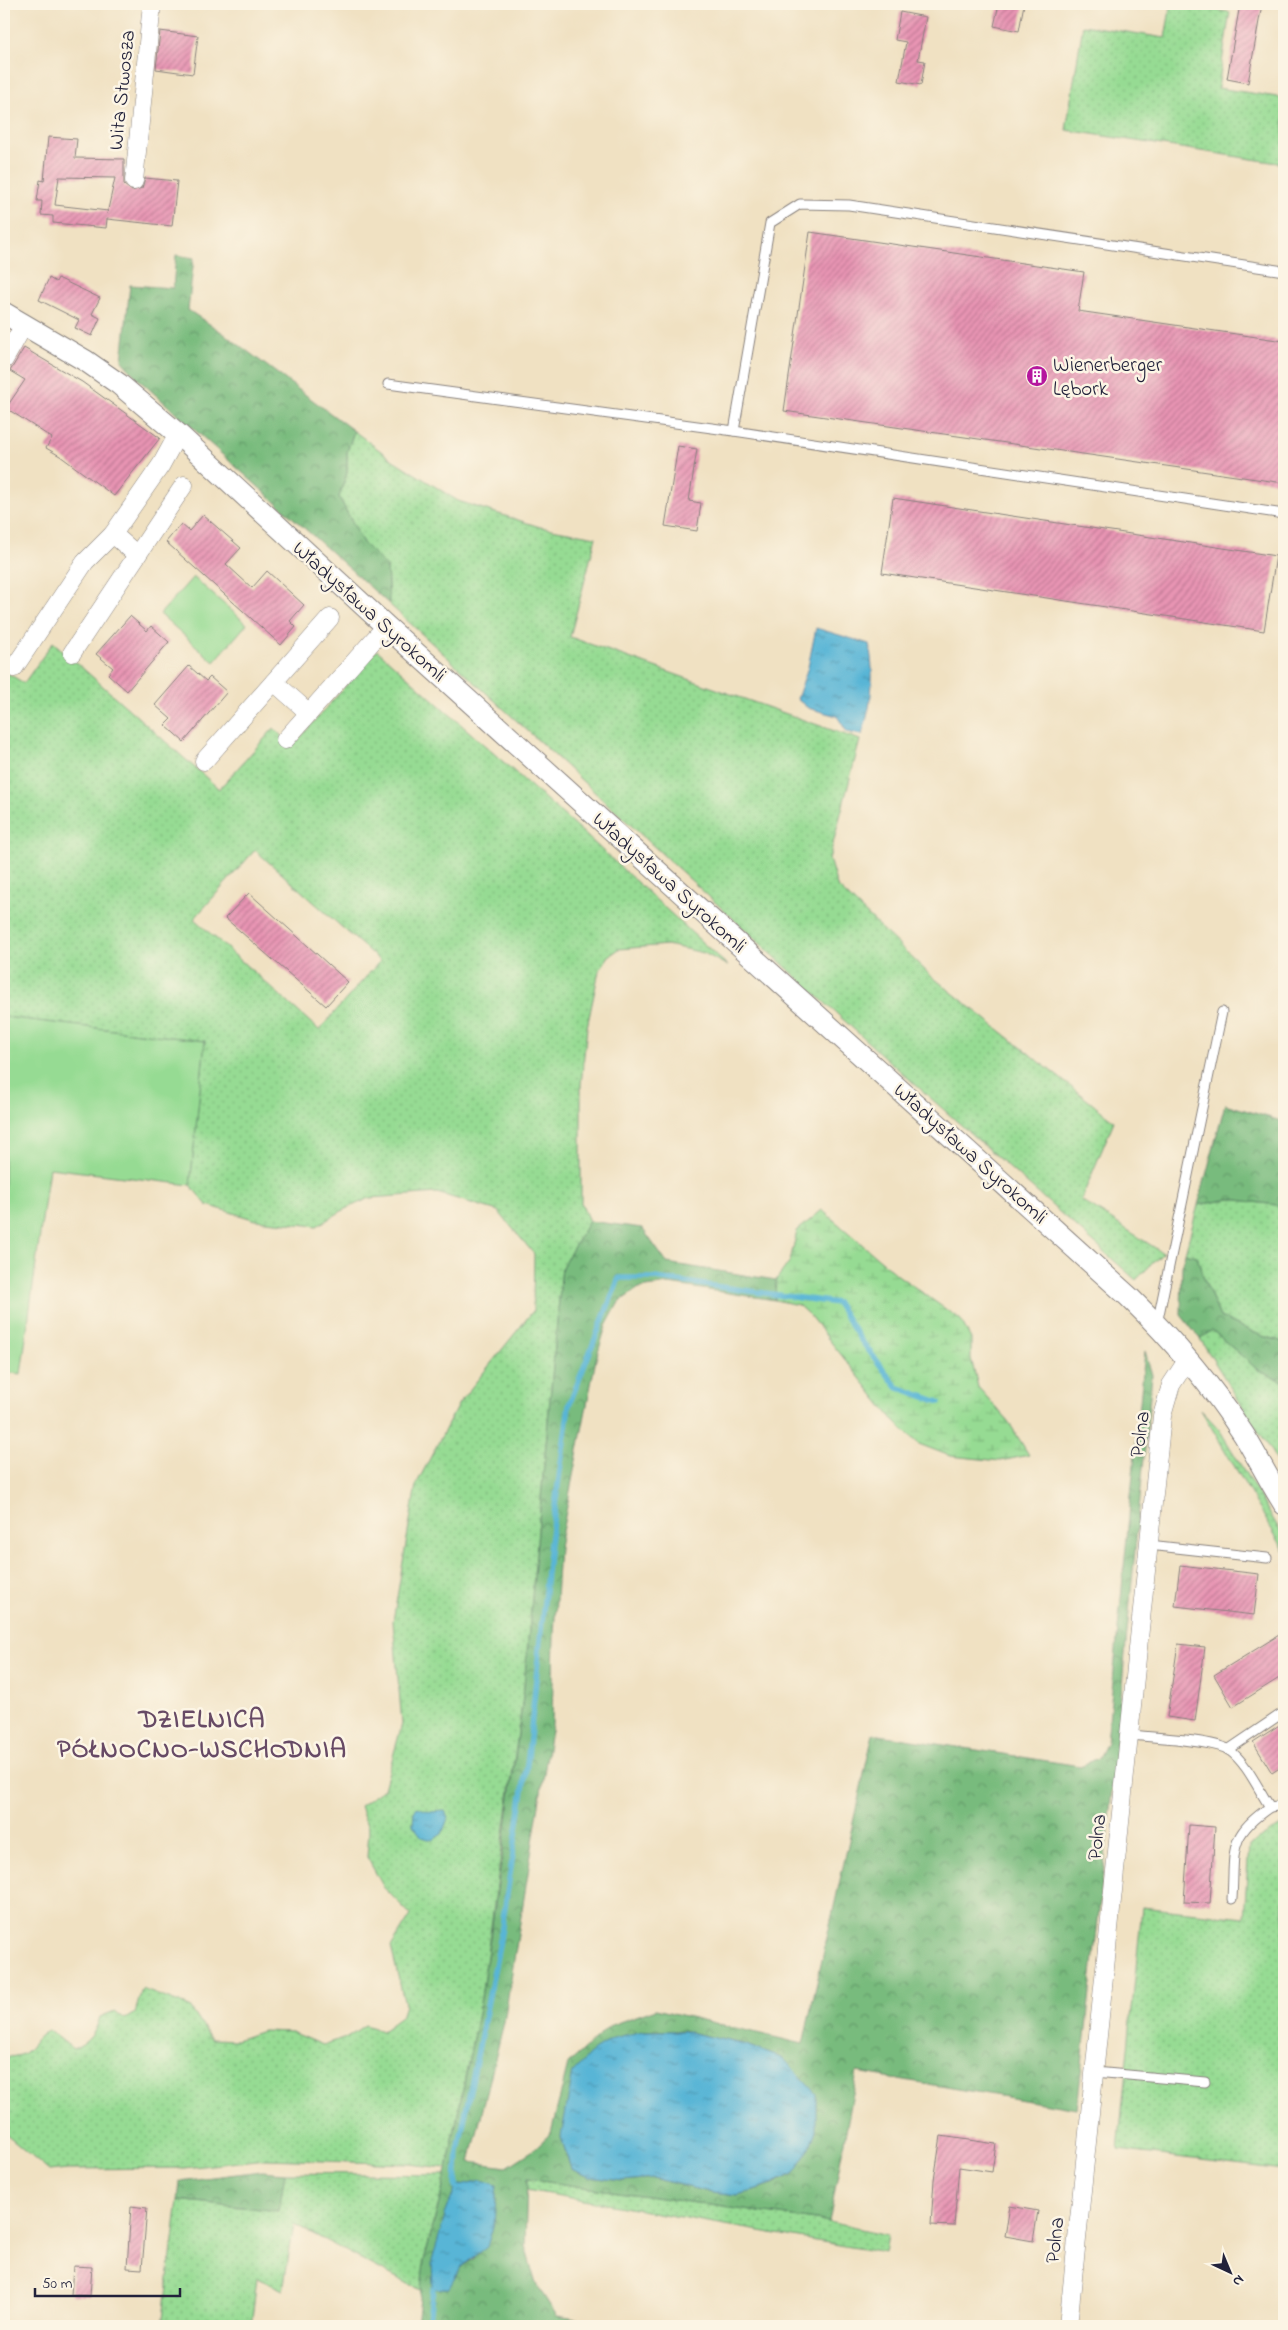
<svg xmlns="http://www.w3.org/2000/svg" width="1288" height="2330" font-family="'Indie Flower',sans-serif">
  <defs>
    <pattern id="grass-dots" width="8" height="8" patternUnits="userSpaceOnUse" patternTransform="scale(1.25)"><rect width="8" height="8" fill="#96db93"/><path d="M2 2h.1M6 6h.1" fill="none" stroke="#81bc80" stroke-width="1.8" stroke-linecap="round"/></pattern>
    <pattern id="forest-crowns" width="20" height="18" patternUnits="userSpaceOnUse" patternTransform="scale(1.25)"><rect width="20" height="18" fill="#78bb7d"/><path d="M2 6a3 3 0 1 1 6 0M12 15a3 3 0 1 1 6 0" fill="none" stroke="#629868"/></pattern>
    <pattern id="wetland-marsh" width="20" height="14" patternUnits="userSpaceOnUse" patternTransform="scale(1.25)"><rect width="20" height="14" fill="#96db93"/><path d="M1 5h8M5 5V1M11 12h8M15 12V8" fill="none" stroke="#81bc80"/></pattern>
    <pattern id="water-ripples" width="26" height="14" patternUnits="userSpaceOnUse" patternTransform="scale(1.25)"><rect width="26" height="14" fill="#58b5d6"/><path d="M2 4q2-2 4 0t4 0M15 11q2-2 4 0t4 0" fill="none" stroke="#4893af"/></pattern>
    <pattern id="building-hatch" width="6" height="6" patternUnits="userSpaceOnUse" patternTransform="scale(1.25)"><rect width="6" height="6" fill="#e894b3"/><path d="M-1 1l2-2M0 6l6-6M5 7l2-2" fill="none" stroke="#bc7893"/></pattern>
  </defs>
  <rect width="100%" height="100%" fill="#fcf5e5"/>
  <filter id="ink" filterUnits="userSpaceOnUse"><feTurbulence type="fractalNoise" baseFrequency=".02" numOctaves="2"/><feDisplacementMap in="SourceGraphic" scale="10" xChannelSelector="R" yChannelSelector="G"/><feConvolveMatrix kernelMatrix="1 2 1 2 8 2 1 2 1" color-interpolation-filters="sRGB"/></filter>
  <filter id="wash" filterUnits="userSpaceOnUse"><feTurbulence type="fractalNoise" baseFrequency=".0096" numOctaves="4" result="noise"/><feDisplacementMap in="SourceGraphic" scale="20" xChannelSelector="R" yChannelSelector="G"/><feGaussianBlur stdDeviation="1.12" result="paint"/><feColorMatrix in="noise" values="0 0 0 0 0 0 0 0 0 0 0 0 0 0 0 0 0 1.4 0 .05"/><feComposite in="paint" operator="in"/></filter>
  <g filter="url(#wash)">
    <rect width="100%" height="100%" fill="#f0e1c2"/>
    <!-- grass -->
    <g fill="url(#grass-dots)" stroke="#5c7e67" fill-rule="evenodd">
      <path d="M1171,4l59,8 -12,76 66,10v66l-218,-34 17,-105 82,13z"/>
      <path d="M354,431l36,27 68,43 82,26 56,10 -26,100 290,103 -31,119 8,27 93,89 184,146 -33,79 82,53 -27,27 -254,-225 -493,-451 -2,-37 -24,-24 -24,-46 8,-24v-21z"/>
      <path d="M53,642l166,147 55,-61 18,19 85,-97 201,178 150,138 -24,-13 -37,-8 -48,4 -10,7 -10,15 -12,56 -6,57v119l8,18 -27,46 -39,430 -42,301 -34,170 -39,-4 -142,-5 -82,9 -117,1 -18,2 -45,-38v-76c31,0 23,-15 45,-27l24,19c16,-7 22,-15 27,-32l15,-6 10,8 10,-6 7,-24 48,18 21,32 26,1 26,-9 29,1 31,13 24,-8 18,-12 17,6 19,-14 4,-12 -14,-58 20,-32 -27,-27 -17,-31 2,-26 -9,-25 24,-17 18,-65 -9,-103 23,-136 43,-82 74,-92 1,-57 -36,-43 -61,-18 -67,5 -25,11 -28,17 -61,-6 -49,-15 -17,-20 15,-144 -201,-24v-346l20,12zM255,850l125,111 -61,69 -125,-111z"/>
      <path d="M1230,1199l54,7v136l-22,-6 -42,-19 -18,-43 -5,-18 -12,-3 13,-48z"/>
      <path d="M1212,1330l47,41 25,11v90l-84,-133z"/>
      <path d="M1201,1410l18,19 65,108v13z"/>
      <path d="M1284,1823v347l-166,-20 24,-243 102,11 5,-73z"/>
      <path d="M285,2173l161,2 -22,86 -2,30 -128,-67 -11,66 -26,-12 -6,48h-89l16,-126 100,11z"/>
      <path d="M527,2179l302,43 59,13 -3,18 -359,-63z"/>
      <path d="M72,2320l56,6h-74z"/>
    </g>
    <!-- forest -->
    <g fill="url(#forest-crowns)" stroke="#4d6e5c" fill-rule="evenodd">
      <path d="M176,255l18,3 -6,52 35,23 131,98 -7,21v21l-8,24 24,46 24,24 2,37 -251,-225 -16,-18 8,-76 43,3z"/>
      <path d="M1225,1104l59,18v84l-54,-7 -32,6z"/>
      <path d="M589,1221l53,7 25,35 109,17 -1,20 -106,-16 -30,4 -20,14 -13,24 -10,33 -37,188 -5,88 -2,89 -48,298 -34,140 37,5 25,-16 19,-18 17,-69 43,-39 45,-16 147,35 70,-310 207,32 19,-8 8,-16 38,-391 7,24 -45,464 -30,270 -220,-37 -28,150 -302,-43 -2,67 11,38 21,32 65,10h-205l7,-65 20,-77 37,-186 22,-148 20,-153 39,-430zM643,2031h41l59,13 41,15 9,115 -20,10 -35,11 -34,-4 -51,-13 -31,3 -32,-4 -19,-8 -10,-32zM465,2185l10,73 -14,9 -5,-80z"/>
      <path d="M1185,1253l12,3 5,18 18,43 42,19 22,6v40l-25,-11 -47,-41 -12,9 -19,-24 1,-49z"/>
      <path d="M261,2171l24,2 -6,38 -101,-11 2,-19z"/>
    </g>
    <!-- wetland -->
    <path fill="url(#wetland-marsh)" stroke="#5c7e67" d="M822,1210l77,66 62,44 10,19v19l7,29 30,34 21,34 -28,6 -51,-5 -31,-12 -23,-21 -86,-107 -12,-11 -23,-5 1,-20 14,-19 7,-30z"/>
    <!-- green -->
    <g fill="#96db93" stroke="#5c7e67">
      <path d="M193,577l54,47 -33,38 -54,-48z"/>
      <path d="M4,1017l201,24 -15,144 -141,-17 -28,206 -17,-2z"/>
    </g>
    <!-- water -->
    <g fill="url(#water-ripples)" stroke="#3d6c88">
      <path d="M816,628l53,16c6,32 3,59 -7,91l-15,-3 -10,-16 -29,-8 -11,-9 11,-32z"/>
      <path d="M417,1807l14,5 14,-1 3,7 -6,16 -10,6 -10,-3 -9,-12 1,-13z"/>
      <path d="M643,2031h41l59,13 41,15 32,35v36l-7,20 -16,24 -21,10 -34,11 -34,-4 -51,-13 -31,3 -32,-4 -19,-8 -10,-32 12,-65 21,-22 19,-12z"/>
      <path d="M482,2180l15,5 -3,38 -7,24 -26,20 -12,21 -16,1 -1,-28 13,-46 11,-29z"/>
    </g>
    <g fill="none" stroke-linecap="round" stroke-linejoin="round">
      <!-- stream -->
      <g stroke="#58b5d6" stroke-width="5.5">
        <path d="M456,2186l2,-35 41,-205 29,-189 22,-214 19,-138 50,-127h36l182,25 23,36 37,48 42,15"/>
        <path d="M428,2326l5,-37"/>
      </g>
    </g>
    <g id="blocks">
      <!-- building -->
      <g fill="url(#building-hatch)" fill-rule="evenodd">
        <path d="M999,4h25l-5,27 -25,-5z"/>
        <path d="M1240,4h22l-14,79 -21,-4z"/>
        <path d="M900,12l26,5 -8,43 7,1 -4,24 -22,-4 7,-39 -11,-2z"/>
        <path d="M160,31l38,5 -5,38 -37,-5z"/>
        <path d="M48,137l29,2 -2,19 49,1v26l8,6 10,-3 3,-10 32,3 -5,45 -65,-7 -1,9 -53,-5v-7l-12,-1 1,-14h-5l3,-21 4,1zM59,177l56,1 -8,36 1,-3 -53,-6z"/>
        <path d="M810,232l274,40 -6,39 206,30v142l-500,-72z"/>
        <path d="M49,278l7,4 2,-4 42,20 -8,16 8,4 -8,18 -17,-8 4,-8 -40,-20z"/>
        <path d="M24,348l58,34 78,56 -46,58 -54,-40 -14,-8 6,-10 -46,-30 19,-28 -15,-9z"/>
        <path d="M678,446l19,3 -8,52 12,2 -4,28 -32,-5z"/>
        <path d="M893,498l383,58 -12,75 -382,-58z"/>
        <path d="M203,515l38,33 -15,16 26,24 15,-17 37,34 -14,16 6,6 -15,18 -115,-103 15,-18 8,7z"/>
        <path d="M130,616l17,15 4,-5 18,16 -42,49 -19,-17 5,-6 -17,-14z"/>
        <path d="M189,666l17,15 4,-4 17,15 -43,50 -19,-17 6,-6 -16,-14z"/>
        <path d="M249,893l99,89 -22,24 -101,-88z"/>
        <path d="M1180,1565l79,9 -5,41 -79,-9z"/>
        <path d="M1284,1632v43l-51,32 -19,-32z"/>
        <path d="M1178,1644l27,3 -10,74 -28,-4z"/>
        <path d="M1284,1722v43l-12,8 -19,-31z"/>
        <path d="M1189,1825l26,2 -5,76 -26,-1z"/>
        <path d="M941,2136l55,8 -4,28 -33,-5 -5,59 -23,-1 3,-45z"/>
        <path d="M131,2206l16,2 -5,61 -15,-1z"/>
        <path d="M1010,2206l28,5 -5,30 -28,-5z"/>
        <path d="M73,2266l19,1 -2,29 -19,-1z"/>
      </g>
    </g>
  </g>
  <g filter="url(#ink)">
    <use href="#blocks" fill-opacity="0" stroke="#89827e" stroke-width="1"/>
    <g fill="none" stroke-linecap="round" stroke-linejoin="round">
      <!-- service casing -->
      <g stroke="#89827e" stroke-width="11">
        <g id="service">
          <path d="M388,384l346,47 36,-208 30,-19 49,1 435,66"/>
          <path d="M734,431l550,83"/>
          <path d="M1157,1324l65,-312"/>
          <path d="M1149,1545l118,13"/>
          <path d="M1130,1735c21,2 84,5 99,15 18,13 29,39 41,57l14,-2"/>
          <path d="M1228,1750l56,-38"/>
          <path d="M1232,1899c3,-48 -5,-63 38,-92"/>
          <path d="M1095,2072l110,10"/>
        </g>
      </g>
      <!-- minor casing -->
      <g stroke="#89827e" stroke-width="19">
        <g id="minor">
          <path d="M134,181l18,-177"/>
          <path d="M4,360l20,-35"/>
          <path d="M137,555l-24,-21 48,-69 17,-31"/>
          <path d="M72,653l112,-168"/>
          <path d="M14,668l71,-106 28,-28"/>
          <path d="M274,682l35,31"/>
          <path d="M285,740l101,-114"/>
          <path d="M204,761l126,-143"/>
          <path d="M1068,2326l94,-910 9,-31 17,-26"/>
        </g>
      </g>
      <!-- tertiary casing -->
      <g stroke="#89827e" stroke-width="23">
        <path id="tertiary" d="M4,313l82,48 33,23 59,50 208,192 743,671c43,42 82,87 115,138 14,23 26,47 40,69"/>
      </g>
      <!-- service -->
      <use href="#service" stroke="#fff" stroke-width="9"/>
      <!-- minor -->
      <use href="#minor" stroke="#fff" stroke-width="18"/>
      <!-- tertiary -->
      <use href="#tertiary" stroke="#fff" stroke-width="21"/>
    </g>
  </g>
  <!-- icons -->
  <defs>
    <g id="building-disc" transform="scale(1.125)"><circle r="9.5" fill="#b5179e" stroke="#fcf5e5"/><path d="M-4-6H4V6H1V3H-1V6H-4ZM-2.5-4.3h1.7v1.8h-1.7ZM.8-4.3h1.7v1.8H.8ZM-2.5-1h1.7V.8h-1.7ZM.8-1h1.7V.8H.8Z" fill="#fff"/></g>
  </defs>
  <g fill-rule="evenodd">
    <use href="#building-disc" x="1037" y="376"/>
  </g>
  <g text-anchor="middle" stroke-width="5" stroke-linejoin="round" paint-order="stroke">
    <!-- street labels -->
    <g font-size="21" fill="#22223b" stroke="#fcf5e5">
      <text transform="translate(121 90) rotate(-84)" y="7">Wita Stwosza</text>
      <text transform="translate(370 611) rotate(42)" y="7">Władysława Syrokomli</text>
      <text transform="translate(670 882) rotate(42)" y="7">Władysława Syrokomli</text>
      <text transform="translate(971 1153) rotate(42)" y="7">Władysława Syrokomli</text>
      <text transform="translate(1139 1434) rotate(-82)" y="7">Polna</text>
      <text transform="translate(1096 1837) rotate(-84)" y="7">Polna</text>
      <text transform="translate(1054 2240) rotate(-84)" y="7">Polna</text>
    </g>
    <!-- poi labels -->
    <g font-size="21" fill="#22223b" stroke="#fcf5e5" text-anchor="start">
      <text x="1053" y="371">Wienerberger<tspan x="1053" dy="24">Lębork</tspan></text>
    </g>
    <!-- district labels -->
    <g font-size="26" font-weight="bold" letter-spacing="1" fill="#674a65" stroke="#fcf5e5">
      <text x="202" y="1727">DZIELNICA<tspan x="202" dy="30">PÓŁNOCNO-WSCHODNIA</tspan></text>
    </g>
  </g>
  <!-- margin -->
  <rect width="1288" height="2330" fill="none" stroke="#fcf5e5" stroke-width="20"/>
  <!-- north arrow -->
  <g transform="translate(1230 2272) rotate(136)" stroke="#fcf5e5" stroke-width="4" paint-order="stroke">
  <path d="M0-4L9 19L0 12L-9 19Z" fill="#22223b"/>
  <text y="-8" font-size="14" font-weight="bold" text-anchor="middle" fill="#22223b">N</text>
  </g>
  <!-- scale -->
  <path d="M35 2288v8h145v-8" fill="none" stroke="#22223b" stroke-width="2.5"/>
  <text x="42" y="2288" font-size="15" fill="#22223b" stroke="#fcf5e5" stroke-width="4" paint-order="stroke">50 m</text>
</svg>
